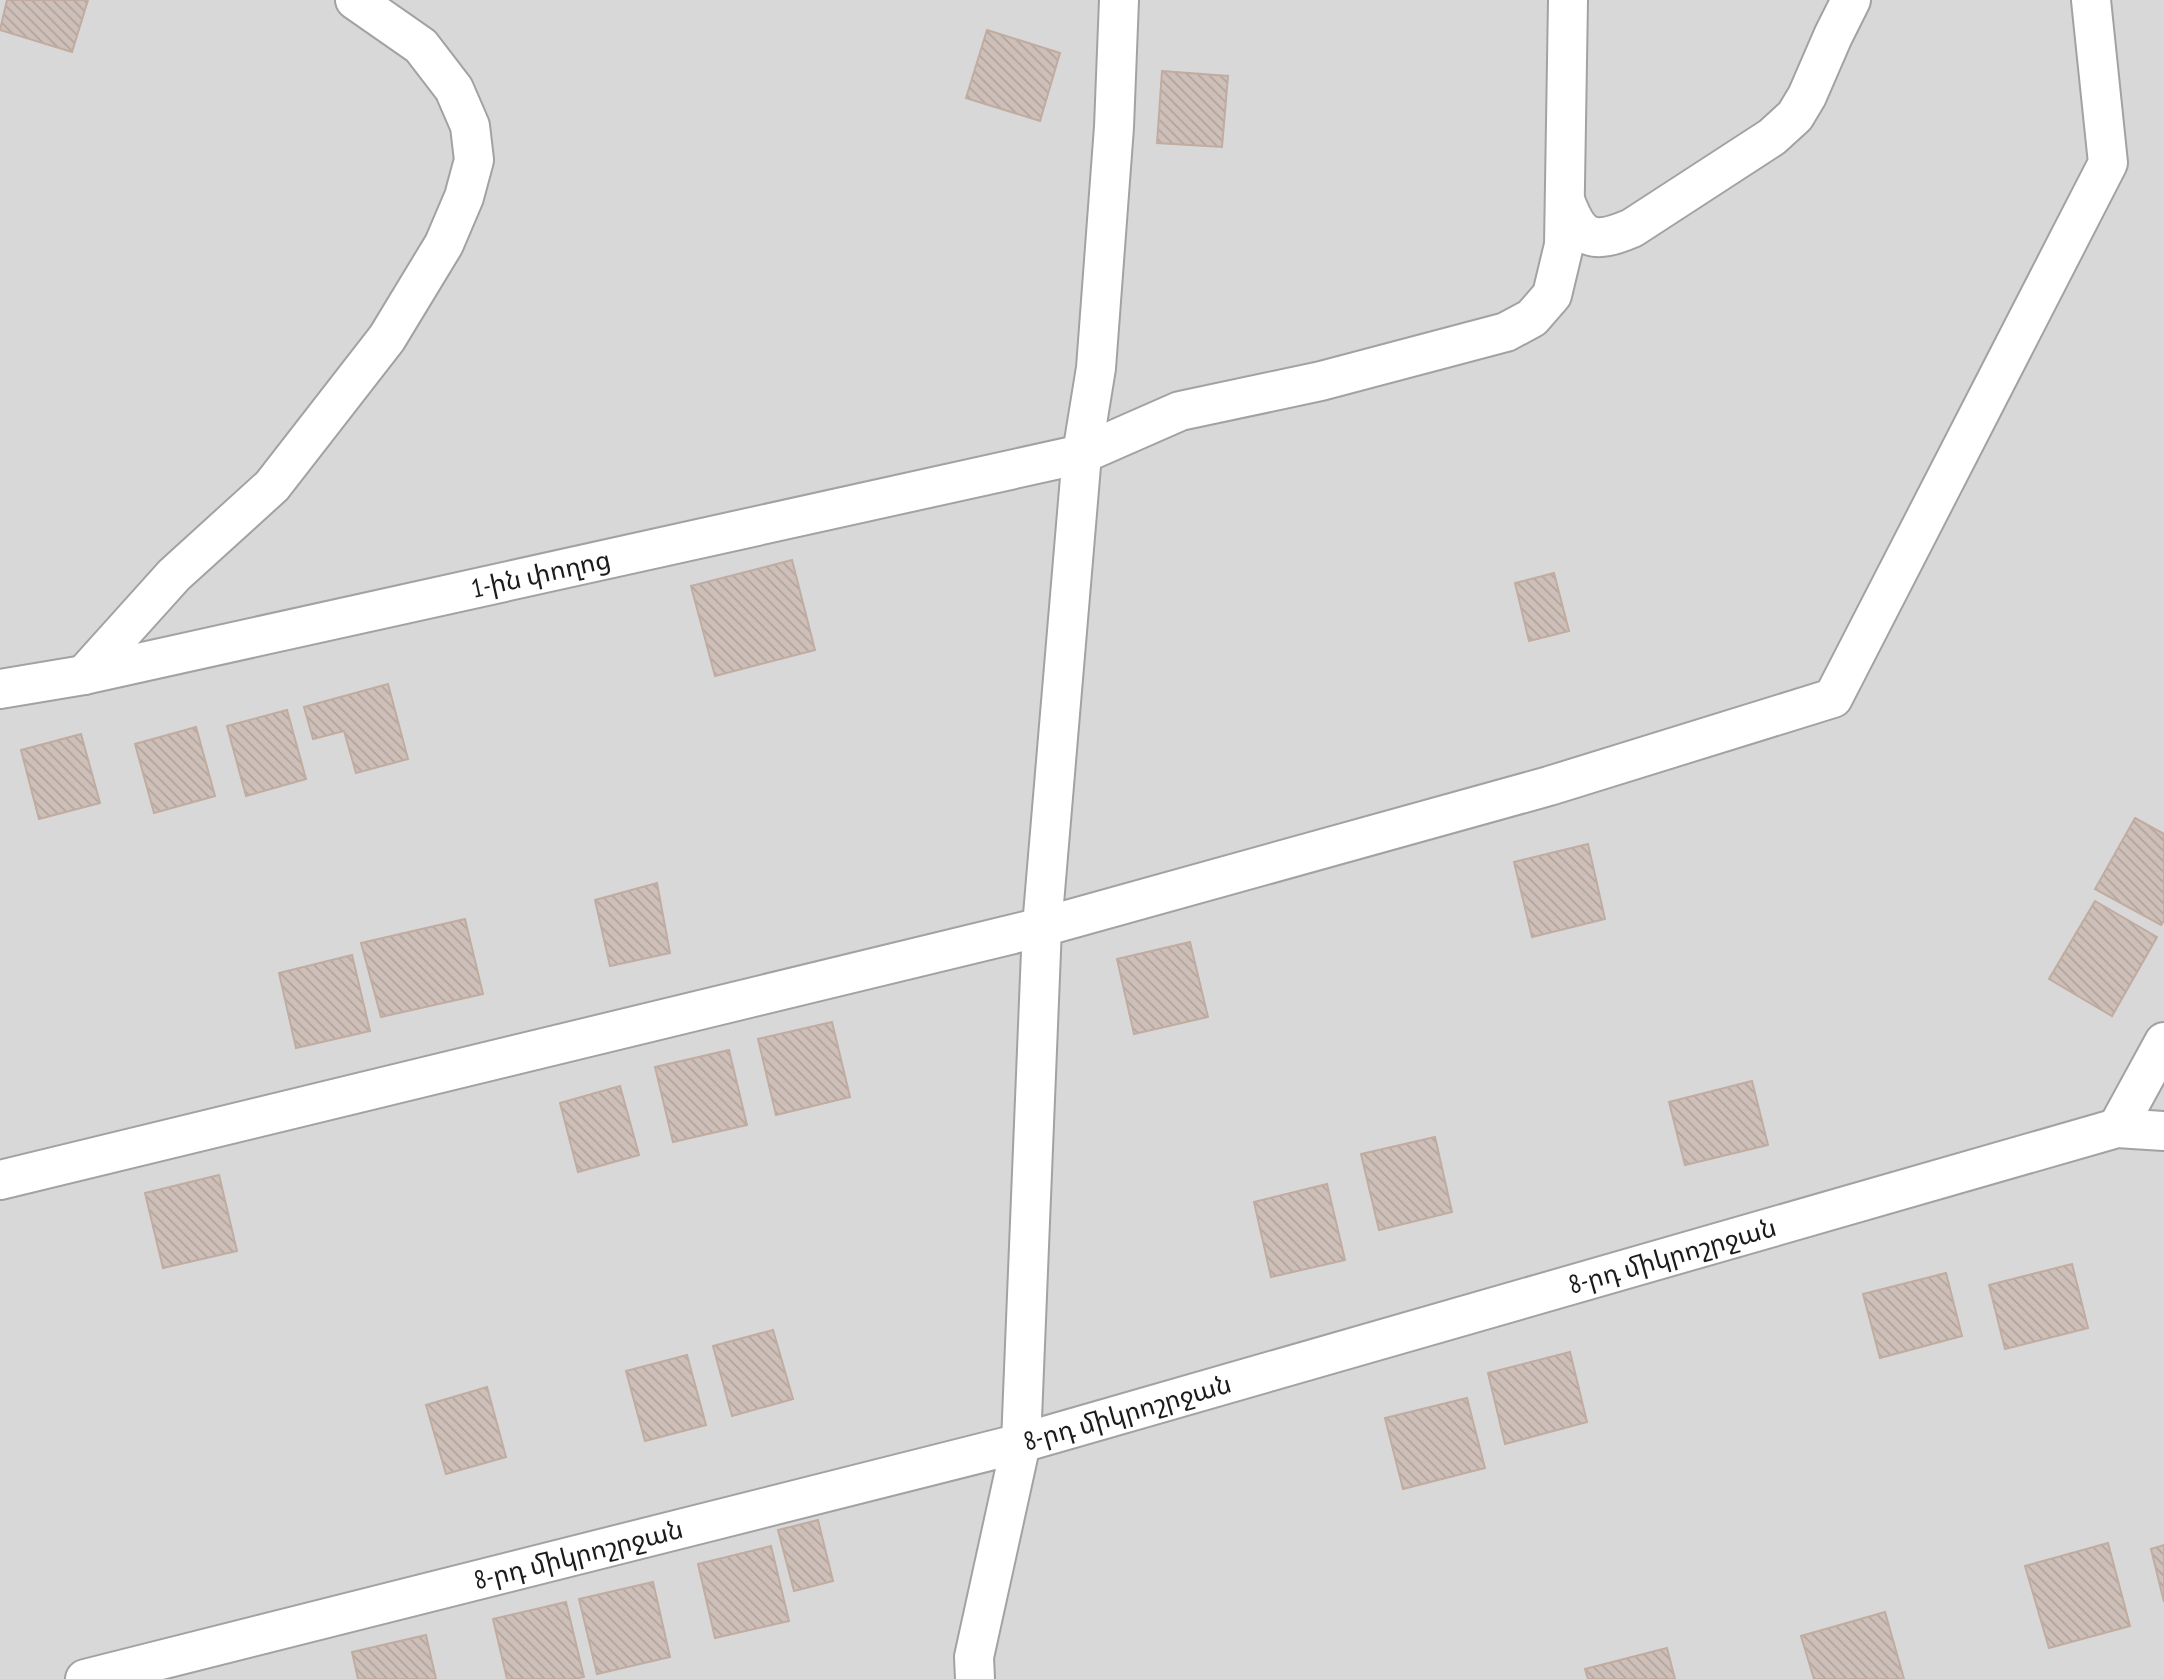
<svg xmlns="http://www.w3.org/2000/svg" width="2164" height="1679" font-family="'PT Sans Narrow','Noto Sans Armenian',sans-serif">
  <defs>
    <pattern id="building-back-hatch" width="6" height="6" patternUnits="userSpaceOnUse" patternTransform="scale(1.75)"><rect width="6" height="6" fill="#cec0b8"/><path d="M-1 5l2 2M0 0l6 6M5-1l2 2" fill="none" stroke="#b0a49e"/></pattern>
  </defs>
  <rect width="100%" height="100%" fill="#eee8df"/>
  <!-- residential -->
  <rect fill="#d9d8d8" x="0" y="0" width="2164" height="1679"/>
  <!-- building -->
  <g fill="url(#building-back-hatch)" stroke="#c0aca0" stroke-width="2">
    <path d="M7,0h81l-16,52 -72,-22z"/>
    <path d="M987,30l73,23 -20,68 -74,-23z"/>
    <path d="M1162,71l66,5 -6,71 -65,-4z"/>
    <path d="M792,560l23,90 -100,26 -24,-90z"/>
    <path d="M1554,573l15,58 -40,10 -14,-58z"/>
    <path d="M388,684l20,75 -52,14 -12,-42 -31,8 -9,-32z"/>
    <path d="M287,710l19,69 -60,17 -19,-70z"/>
    <path d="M196,727l19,69 -61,17 -19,-69z"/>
    <path d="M81,734l19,69 -61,16 -18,-69z"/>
    <path d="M2135,818l29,16v87l-3,4 -66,-36z"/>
    <path d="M1588,844l17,75 -73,18 -18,-75z"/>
    <path d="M657,883l13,70 -60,13 -15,-66z"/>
    <path d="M2095,901l62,36 -45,79 -63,-37z"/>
    <path d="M465,919l18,75 -102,23 -20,-74z"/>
    <path d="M1190,942l18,75 -74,17 -17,-75z"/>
    <path d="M352,955l18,76 -74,17 -17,-75z"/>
    <path d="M832,1022l18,75 -74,18 -18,-76z"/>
    <path d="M729,1050l18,75 -74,17 -18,-75z"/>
    <path d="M1752,1081l16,64 -83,20 -16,-63z"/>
    <path d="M620,1086l19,69 -61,17 -18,-69z"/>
    <path d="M1435,1137l17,75 -73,18 -18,-76z"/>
    <path d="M219,1175l18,76 -74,17 -18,-75z"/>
    <path d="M1327,1184l18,76 -74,17 -17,-75z"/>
    <path d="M2072,1264l16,64 -83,21 -16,-64z"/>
    <path d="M1946,1273l16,63 -82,22 -17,-64z"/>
    <path d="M773,1330l20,69 -61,17 -19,-70z"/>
    <path d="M1570,1352l17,70 -82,22 -17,-71z"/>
    <path d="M687,1355l19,70 -61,16 -19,-70z"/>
    <path d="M487,1387l19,70 -60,17 -20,-69z"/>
    <path d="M1467,1398l18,70 -82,21 -18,-71z"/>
    <path d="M818,1520l15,61 -39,10 -16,-61z"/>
    <path d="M2108,1543l22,83 -81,22 -24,-82z"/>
    <path d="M2164,1545v57l-13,-53z"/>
    <path d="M771,1546l18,75 -74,17 -17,-74z"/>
    <path d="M653,1582l17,75 -73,17 -18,-75z"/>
    <path d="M566,1602l18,75 -10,2h-67l-14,-60z"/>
    <path d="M1885,1612l19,67h-90l-13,-43z"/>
    <path d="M426,1635l10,44h-78l-6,-27z"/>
    <path d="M1667,1648l8,31h-87l-3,-10z"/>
  </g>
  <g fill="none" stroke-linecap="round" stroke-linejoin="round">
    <!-- minor casing -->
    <g stroke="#a2a2a2" stroke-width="42">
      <g id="minor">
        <path d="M1565,200c15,40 27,45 67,28l140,-91 23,-21 12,-20 26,-60 18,-36"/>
        <path d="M84,675l90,-100 98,-89 115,-148 57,-94 20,-47 10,-37 -4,-34 -16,-37 -33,-43 -66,-46"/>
        <path id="s1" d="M0,689l84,-14 998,-221 98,-43 141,-30 185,-49 26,-14 20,-23 12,-50 4,-245"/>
        <path d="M2117,1128l47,-86"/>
        <path d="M0,1180l1042,-253 507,-141 284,-88 275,-535 -17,-163"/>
        <path id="s2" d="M85,1679l936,-236 1096,-315 47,3"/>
        <path d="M975,1679l-1,-22 47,-214 21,-516 40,-473 14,-86 18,-241 5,-127"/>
      </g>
    </g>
    <!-- minor -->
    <use href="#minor" stroke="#fff" stroke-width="38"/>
  </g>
  <g text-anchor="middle" stroke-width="5" stroke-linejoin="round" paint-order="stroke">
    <!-- street labels -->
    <g font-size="26" fill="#1b1b1b" stroke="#fff">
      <text dy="9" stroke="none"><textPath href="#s1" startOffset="553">1-ին փողոց</textPath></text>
      <text dy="9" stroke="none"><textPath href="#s2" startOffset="1643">8-րդ միկրոշրջան</textPath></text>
      <text dy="9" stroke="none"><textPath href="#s2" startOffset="1076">8-րդ միկրոշրջան</textPath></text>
      <text dy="9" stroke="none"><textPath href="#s2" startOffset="509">8-րդ միկրոշրջան</textPath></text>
    </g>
  </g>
</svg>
